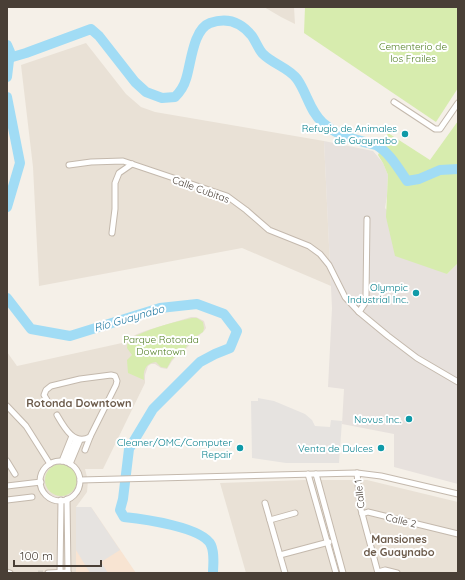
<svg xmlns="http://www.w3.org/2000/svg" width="465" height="580" font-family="Quicksand,sans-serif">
  <rect width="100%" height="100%" fill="#f5f0e8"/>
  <!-- residential -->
  <g fill="#e9e1d6">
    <path d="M264,7h30l1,17 -14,-7z"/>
    <path d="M86,43l40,51 15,13 14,5 169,29 7,145 -89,-38 -203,38 -6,-119 -12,-102z"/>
    <path d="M191,317h5l8,4 2,7 -2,3 -12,11 -7,8 -7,4 -6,7 -5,8 -6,-1 -6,-4h-4l-3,2 -3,9v8l-42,86h-18l3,12 -1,11 -11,15v66h-69v-221l10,14 105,-23 15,-9 11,-4z"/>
    <path d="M304,480h63l91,22v71h-212l-26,-90z"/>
  </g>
  <!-- commercial -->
  <path fill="#f8e4d2" d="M76,507h15l45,66h-60z"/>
  <!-- industrial -->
  <path fill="#e7e1dd" d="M324,141l49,10 10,12 5,12 -1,21 -2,12 62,66 11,-11v221l-64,-17v-33l-52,-10 2,-35 -16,-2 4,-79z"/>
  <!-- green -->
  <g fill="#d7ecae">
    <path d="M305,7h153v81l-22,34 -132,-89z"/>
    <path d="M458,121v142l-11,11 -52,-18 -9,-39 2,-42 -5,-12 -5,-8 10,-22 42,27z"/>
    <path d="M192,318h5l6,4 1,6 -1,4 -13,8 -5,9 -13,10 -5,9 -6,-1 -5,-5c-11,1 -13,9 -12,18l-16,-7 -1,-13 5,-5 -5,-7 1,-8c19,-11 42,-17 64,-22z"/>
    <circle cx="61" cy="480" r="16"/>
  </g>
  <!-- parking -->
  <g fill="#e6e3e0">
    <path d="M258,398l16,3 31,13 7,6 3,6 15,1 1,-7 11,1 -3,42h-53l-34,-5 -1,-57h7z"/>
    <path d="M76,507h15l29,43 -19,12 7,11h-18l-14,-23z"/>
  </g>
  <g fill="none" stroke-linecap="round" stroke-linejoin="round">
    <!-- river -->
    <g stroke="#a1dcf5" stroke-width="10">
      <path d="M7,45l3,7 -3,25"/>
      <path d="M9,58l17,-5 65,-24 8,7 36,46 11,10 16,6 13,-1c5,-5 9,-11 11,-18 5,-15 7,-50 24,-56 17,-6 31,-1 42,13 4,6 7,14 11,18 10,10 26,14 34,25 10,14 13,33 26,44 11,10 24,15 38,18 5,2 10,2 15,4 14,8 22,23 31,36l12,-2 21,-9 18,-1"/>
      <path d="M7,97l13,66 -13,44"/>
      <path d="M7,298l24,31 39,7 90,-28 37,-4 27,10 13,17 -7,17 -15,6 -15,8 -47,47 -24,40 -6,50 -3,11 4,7c19,2 79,10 87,28 4,9 2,19 2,28"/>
    </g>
    <!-- street-tunnel -->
    <path stroke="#d3cdc4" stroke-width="5" stroke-dasharray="5 2.5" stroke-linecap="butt" d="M38,573h10"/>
    <!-- street casing -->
    <g stroke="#c4b9ad" stroke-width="7">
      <g id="street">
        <path d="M394,102l41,27h5l18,-26"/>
        <path d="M69,165l22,-3 32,-1 104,35 19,14 23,20 40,16 11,8 9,11 16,32 14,15 29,24 29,22 41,24"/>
        <path d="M112,233l3,-24v-26l4,-10 13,-9"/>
        <path d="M359,312l6,-9 1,-7 1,-77"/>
        <path d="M47,400l-3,-5 2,-5 5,-4 29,-7 31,-4 4,1 2,5 -1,4 -26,52c-16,9 -26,-10 -33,-22"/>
        <path d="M7,406l19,20 24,38"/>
        <path d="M85,450l5,-13"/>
        <path d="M7,461l8,13"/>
        <path d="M62,461l10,-25"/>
        <circle cx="60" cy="481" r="20"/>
        <path d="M66,462l10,-23"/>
        <path d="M70,464l10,-24"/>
        <path d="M357,473l3,33 18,67"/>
        <path d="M308,474l28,99"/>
        <path d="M316,474l27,99"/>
        <path d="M80,480l277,-7 24,3 77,18"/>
        <path d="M7,486l34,-4"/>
        <path d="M67,499l1,74"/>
        <path d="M7,500l25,-3"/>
        <path d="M265,503l20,70"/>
        <path d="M362,514l6,-2 90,22"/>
        <path d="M270,520l25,-7"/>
        <path d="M280,555l49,-13"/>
        <path d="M7,572l3,1"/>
        <path d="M378,572l7,-2 12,3"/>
        <path d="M48,573l20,-1"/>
        <path d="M60,573l1,-73"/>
      </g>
    </g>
    <!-- street -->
    <use href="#street" stroke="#fff" stroke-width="5"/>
  </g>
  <!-- markers -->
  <g fill="#0f9aa8" stroke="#fff" stroke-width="1.5">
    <circle cx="405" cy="134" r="4"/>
    <circle cx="416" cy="293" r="4"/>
    <circle cx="409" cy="419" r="4"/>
    <circle cx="240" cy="448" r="4"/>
    <circle cx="381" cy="448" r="4"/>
  </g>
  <g text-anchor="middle" stroke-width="4" stroke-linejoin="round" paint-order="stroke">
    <!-- park labels -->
    <g font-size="10" fill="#517f25" stroke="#fff">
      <text x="413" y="50">Cementerio de<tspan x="413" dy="12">los Frailes</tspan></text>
      <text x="161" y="343">Parque Rotonda<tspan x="161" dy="12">Downtown</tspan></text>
    </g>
    <!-- culture labels -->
    <g font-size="10" fill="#0d838f" stroke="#fff" text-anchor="end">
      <text x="397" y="132">Refugio de Animales<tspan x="397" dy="12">de Guaynabo</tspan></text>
      <text x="408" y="291">Olympic<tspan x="408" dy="12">Industrial Inc.</tspan></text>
      <text x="401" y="423">Novus Inc.</text>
      <text x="232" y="446">Cleaner/OMC/Computer<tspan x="232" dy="12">Repair</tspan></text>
      <text x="373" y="452">Venta de Dulces</text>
    </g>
    <!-- street labels -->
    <g font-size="10" fill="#493f36" stroke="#fff">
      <text transform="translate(201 189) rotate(20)" y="4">Calle Cubitas</text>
      <text transform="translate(359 494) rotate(-96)" y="4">Calle 1</text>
      <text transform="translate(401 520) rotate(14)" y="4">Calle 2</text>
    </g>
    <!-- water labels -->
    <g font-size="11" font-style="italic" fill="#247ba3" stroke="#fff">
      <text transform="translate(129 318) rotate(-16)" y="4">Río Guaynabo</text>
    </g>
    <!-- neighbourhood labels -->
    <g font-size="11" font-weight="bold" fill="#6d5c4c" stroke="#fff">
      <text x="79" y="407">Rotonda Downtown</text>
      <text x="399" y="543">Mansiones<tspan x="399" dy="13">de Guaynabo</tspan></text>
    </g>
  </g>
  <!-- border -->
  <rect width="465" height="580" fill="none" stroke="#493f36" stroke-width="16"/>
  <!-- scale -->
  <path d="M14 560v6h87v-6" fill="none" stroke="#493f36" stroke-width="2"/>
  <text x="20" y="560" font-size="12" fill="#493f36" stroke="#ffffff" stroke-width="3" paint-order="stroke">100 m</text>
</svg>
